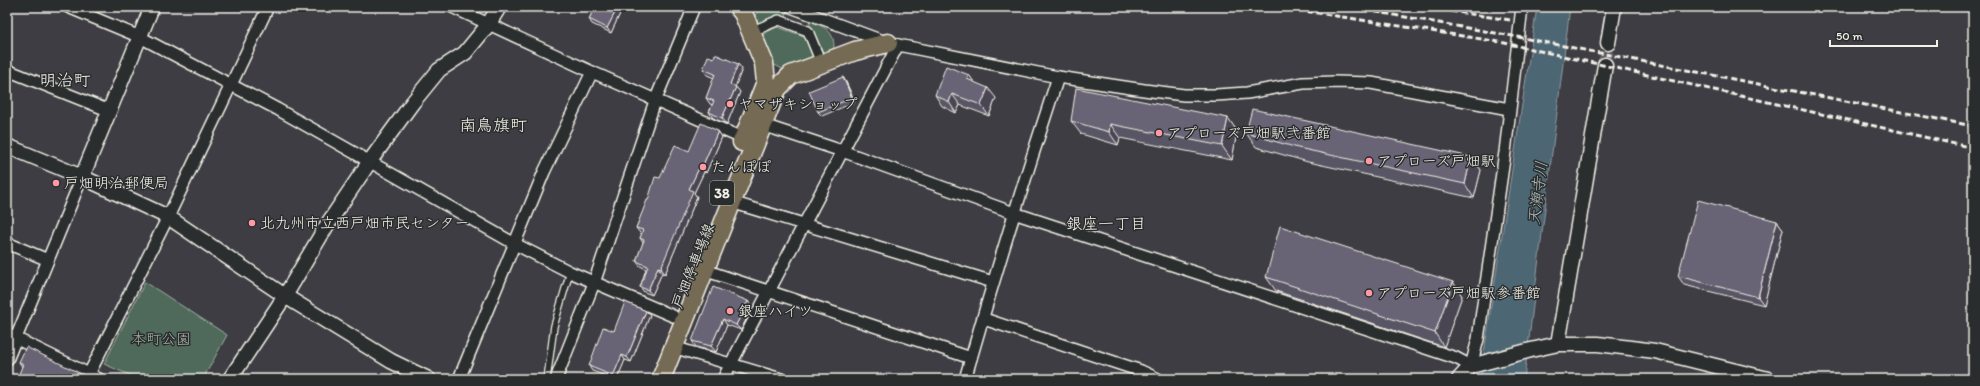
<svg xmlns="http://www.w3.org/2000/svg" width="1980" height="386" font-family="Itim,'Klee One',sans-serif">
  <rect width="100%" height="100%" fill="#3d3d43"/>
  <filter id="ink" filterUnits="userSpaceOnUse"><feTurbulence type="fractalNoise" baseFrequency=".025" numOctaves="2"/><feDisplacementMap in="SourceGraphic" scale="8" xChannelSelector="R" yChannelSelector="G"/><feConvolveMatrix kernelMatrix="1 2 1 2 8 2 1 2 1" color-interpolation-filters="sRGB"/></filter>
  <g filter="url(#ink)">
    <!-- green -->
    <g fill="#506b5a" stroke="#a2aea1">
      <path d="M763,8l15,1 9,4 -1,5 -10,-3 -22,11c-1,-10 1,-13 9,-18z"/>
      <path d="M810,21c14,6 24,9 24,26l-4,8 -5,1 -16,-33z"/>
      <path d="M777,27l27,9 11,26 -31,8 -15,-8 -12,-25z"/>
      <path d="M145,282l82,53 -24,44h-64l-35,-15z"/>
    </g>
    <!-- water -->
    <path fill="#4e6673" stroke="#909ea2" d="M1537,7h33l-46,372h-44z"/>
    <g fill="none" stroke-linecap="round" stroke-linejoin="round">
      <!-- tertiary-tunnel -->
      <path stroke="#58585c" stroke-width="14" stroke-dasharray="14 7" stroke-linecap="butt" d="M1605,65l3,-22"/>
      <!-- service casing -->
      <g stroke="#f4f1e8" stroke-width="8">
        <path id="service" d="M547,379l7,-53 16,-54"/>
      </g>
      <!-- pedestrian casing -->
      <g stroke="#f4f1e8" stroke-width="12">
        <path id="pedestrian" d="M755,30l24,-10 29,11 11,27"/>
      </g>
      <!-- minor casing -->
      <g stroke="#f4f1e8" stroke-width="14">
        <g id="minor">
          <path d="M68,7l72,30 137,72 238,135 55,28 103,44"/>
          <path d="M452,7l140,65 152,67"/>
          <path d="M791,7l97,36 170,34 86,13 40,5h32l31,-2 56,-10 32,-1 36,1 138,26"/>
          <path d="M7,70l103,41"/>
          <path d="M763,125l79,26 172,62 442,145 15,8 7,-27 27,-187 17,-145"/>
          <path d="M731,202l262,80"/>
          <path d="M7,243l41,17"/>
          <path d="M704,270l267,88"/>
          <path d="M984,319l157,52 17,8"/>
          <path d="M7,334l92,45"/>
          <path d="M673,347l108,32"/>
          <path d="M7,360l75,-183"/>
          <path d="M89,374l79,-157 100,-210"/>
          <path d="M459,379l85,-207 48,-100"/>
          <path d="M556,379l38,-96 61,-182 39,-94"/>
          <path d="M723,379l175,-334"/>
          <path d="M965,379c29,-101 60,-202 93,-302"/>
        </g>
      </g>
      <!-- tertiary casing -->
      <g stroke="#f4f1e8" stroke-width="17">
        <g id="tertiary">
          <path d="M1608,43l6,-36"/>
          <path d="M7,146l75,31 86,40 117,79 106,65 37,18"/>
          <path d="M82,177l70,-170"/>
          <path d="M1558,344l47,-279"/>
          <path d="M230,379l55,-83 42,-71 43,-64 43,-59 26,-32 26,-17 23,-28 11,-18"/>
          <path d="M1459,379l12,-13 60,-16 27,-6h40l57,7 113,28"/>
        </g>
      </g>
      <!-- primary casing -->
      <g stroke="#f4f1e8" stroke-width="21">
        <g id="primary">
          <path d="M738,7l5,6 21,50 2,19 -24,60"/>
          <path d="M661,379l116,-290 14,-14 64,-24 33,-8"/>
        </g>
      </g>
      <!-- service -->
      <use href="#service" stroke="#2a2d2e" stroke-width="5.5"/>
      <!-- pedestrian -->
      <use href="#pedestrian" stroke="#2a2d2e" stroke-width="9"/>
      <!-- minor -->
      <use href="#minor" stroke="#2a2d2e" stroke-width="11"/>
      <!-- tertiary -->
      <use href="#tertiary" stroke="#2a2d2e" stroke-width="14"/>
      <!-- primary -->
      <use href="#primary" stroke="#756b52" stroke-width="18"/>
      <!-- rail -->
      <g stroke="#f4f1e8" stroke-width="3" stroke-dasharray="6 3" stroke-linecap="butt">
        <path d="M1280,7l220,35 473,106"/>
        <path d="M1349,7l169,30 455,89"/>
        <path d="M1424,7l86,13"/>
      </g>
    </g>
    <!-- wall -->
    <g fill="#595565" stroke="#f4f1e8">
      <path d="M595,7h28l-12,26 -19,-9 -3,-5z"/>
      <path d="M714,58l24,6 4,5 -7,17 5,6 -13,32 -14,-6 -4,-6 3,-7 -2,-1 -4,-6 8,-20 -7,-3 -4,-6z"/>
      <path d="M969,75l5,7 22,16 -7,18 -29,-11 -4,8 -14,-7 -7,-11z"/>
      <path d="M843,77l3,5 9,20 -33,14 -4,-4z"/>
      <path d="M1228,118l9,13 -5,29 -112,-22 -2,7 -37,-11 -10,-13z"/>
      <path d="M718,131l4,6 -16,36 -2,-1 -10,21 3,4 -25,60 -7,17 -3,-1 -10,22 -8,-3 -4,-5 6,-18 -6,-3 -4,-5 7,-18 -3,-5 2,-4 -2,-1 -4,-5 12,-28 12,-22 29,-27z"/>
      <path d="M1246,133l225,24 10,13 -7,28 -166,-36 -52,-15z"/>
      <path d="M1777,221l6,8 -19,76 -80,-20 -6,-9z"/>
      <path d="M1266,277l187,5 9,14 -18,51 -168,-56z"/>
      <path d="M748,301l4,6 -11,23 -14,-5 -11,27 -20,-5 -4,-6z"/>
      <path d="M650,315l-19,47 -6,-2 -8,19h-16l2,-4 -11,-4 -3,-5 25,-35z"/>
      <path d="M19,362l73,17 -70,-12z"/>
    </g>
    <!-- shaded-wall -->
    <g fill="#494552" stroke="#f4f1e8">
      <path d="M618,7h5l-12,26 -4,-5z"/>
      <path d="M738,64l4,5 -8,21 -4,-6z"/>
      <path d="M969,75l8,11 -10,-7z"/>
      <path d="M843,77l3,5 9,20 -3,-4z"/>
      <path d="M736,87l4,5 -13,32 -5,-6z"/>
      <path d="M988,88l8,10 -7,18 -8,-11z"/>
      <path d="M952,94l8,11 -4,8 -7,-11z"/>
      <path d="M1228,118l9,13 -5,29 -10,-14z"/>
      <path d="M1110,124l10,14 -2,7 -9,-13z"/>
      <path d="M718,131l4,6 -16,36 -4,-6z"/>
      <path d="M1471,157l10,13 -7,28 -9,-14z"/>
      <path d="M700,166l4,6 -10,21 3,4 -25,60 -7,17 -4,-6 28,-79z"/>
      <path d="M1777,221l6,8 -19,76 -6,-8z"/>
      <path d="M658,267l4,6 -10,22 -4,-5z"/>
      <path d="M1453,282l9,14 -18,51 -9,-14z"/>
      <path d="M748,301l4,6 -11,23 -5,-5z"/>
      <path d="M646,311l4,4 -19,47 -4,-5z"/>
      <path d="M723,319l4,6 -11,27 -5,-6z"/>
      <path d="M622,355l3,5 -8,19h-2l-2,-3z"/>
    </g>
    <!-- building -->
    <g fill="#686375" stroke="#f4f1e8">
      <path d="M595,7h23l-11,21 -18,-9z"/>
      <path d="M715,54l23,10 -8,20 6,3 -14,31 -13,-6 5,-11 -8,-3 9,-24 -12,-5 5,-13 6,2z"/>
      <path d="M946,66l23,9 -2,4 21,9 -7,17 -29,-11 -3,8 -14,-7z"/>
      <path d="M843,77l9,21 -34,14 -9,-21z"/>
      <path d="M1076,88l152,30 -6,28 -112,-22 -1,8 -38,-11z"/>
      <path d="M1252,109l219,48 -6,27 -167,-36 -52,-15z"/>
      <path d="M701,123l17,8 -16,36 -2,-1 -11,23 4,2 -25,60 -7,17 -3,-1 -10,23 -8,-3 8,-21 -12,-5 8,-21 -4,-2 3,-8 -7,-2 11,-28h1l7,-23 5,1 15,-33 14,6z"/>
      <path d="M1698,200l79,21 -19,76 -80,-21z"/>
      <path d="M1280,226l173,56 -18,51 -169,-56z"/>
      <path d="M713,287l35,14 -12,24 -13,-6 -12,27 -19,-5z"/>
      <path d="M625,302l21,9 -19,46 -5,-2 -9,21 -24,-10 14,-39 11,4z"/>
      <path d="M26,347l66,32h-75l6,-15 -4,-2z"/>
      <path d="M603,375l10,4h-12z"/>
    </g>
  </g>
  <!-- markers -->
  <g fill="#ff9aa2" stroke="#2a2d2e" stroke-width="1.5">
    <circle cx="730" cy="104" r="4"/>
    <circle cx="1159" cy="133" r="4"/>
    <circle cx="1369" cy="161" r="4"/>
    <circle cx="703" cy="167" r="4"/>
    <circle cx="56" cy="183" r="4"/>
    <circle cx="252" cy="223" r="4"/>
    <circle cx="1369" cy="293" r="4"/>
    <circle cx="730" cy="311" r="4"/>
  </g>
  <g text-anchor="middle" stroke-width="3" stroke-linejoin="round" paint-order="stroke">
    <!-- shield labels -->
    <rect fill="#2a2d2e" stroke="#b7b6b0" stroke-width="1" x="710" y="181" width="24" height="24" rx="3"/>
    <g font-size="14" font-weight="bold" fill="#f4f1e8">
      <text x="722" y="198">38</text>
    </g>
    <!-- poi labels -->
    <g font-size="15" fill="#f4f1e8" stroke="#2a2d2e" text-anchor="start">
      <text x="738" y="109">ヤマザキショップ</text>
      <text x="1167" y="138">アプローズ戸畑駅弐番館</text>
      <text x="1377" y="166">アプローズ戸畑駅</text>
      <text x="711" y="172">たんぽぽ</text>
      <text x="64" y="188">戸畑明治郵便局</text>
      <text x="260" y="228">北九州市立西戸畑市民センター</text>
      <text x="1377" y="298">アプローズ戸畑駅参番館</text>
      <text x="738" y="316">銀座ハイツ</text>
    </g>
    <!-- street labels -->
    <g font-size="15" fill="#f4f1e8" stroke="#2a2d2e">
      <text transform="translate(693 266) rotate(-68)" y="5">戸畑停車場線</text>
    </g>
    <!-- park labels -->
    <g font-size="15" fill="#aab5a8" stroke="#2a2d2e">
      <text x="161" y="344">本町公園</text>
    </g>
    <!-- water labels -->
    <g font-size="16" font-style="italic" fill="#b2b9b9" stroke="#2a2d2e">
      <text transform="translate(1537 193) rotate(-83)" y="6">天瀬寺川</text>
    </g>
    <!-- neighbourhood labels -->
    <g font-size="16" fill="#f4f1e8" stroke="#2a2d2e">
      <text x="1106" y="229">銀座一丁目</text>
    </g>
    <!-- quarter labels -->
    <g font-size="17" fill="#f4f1e8" stroke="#2a2d2e">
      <text x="65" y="86">明治町</text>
      <text x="493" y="131">南鳥旗町</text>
    </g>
  </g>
  <!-- margin -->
  <rect width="1980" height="386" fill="none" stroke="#2a2d2e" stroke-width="24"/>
  <rect x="12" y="12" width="1956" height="362" fill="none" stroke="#f4f1e8" stroke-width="1.5" filter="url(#ink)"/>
  <!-- scale -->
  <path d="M1830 40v6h107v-6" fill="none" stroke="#f4f1e8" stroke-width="2"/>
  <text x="1836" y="40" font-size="12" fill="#f4f1e8" stroke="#2a2d2e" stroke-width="3" paint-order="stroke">50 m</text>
</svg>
